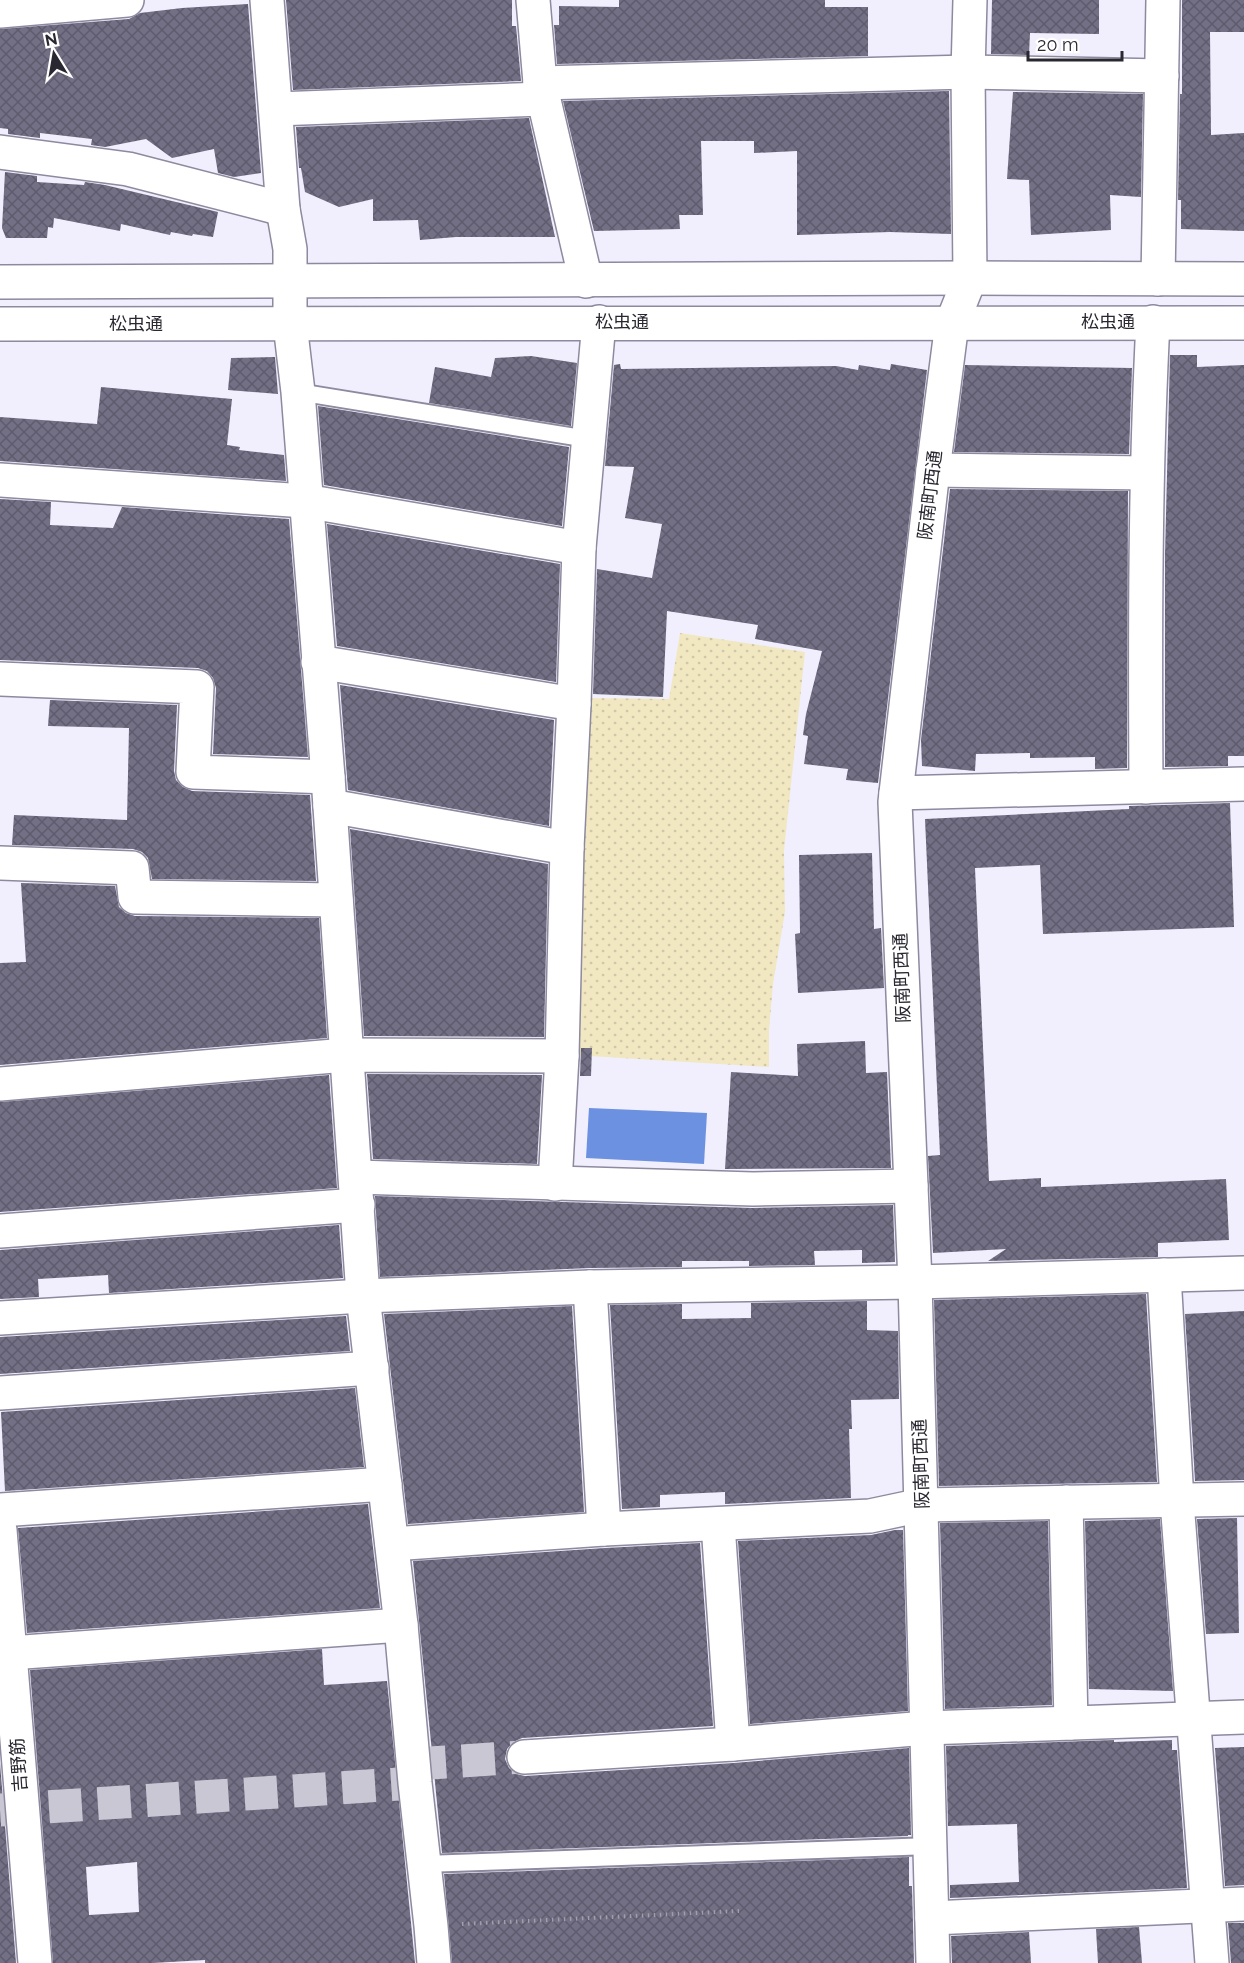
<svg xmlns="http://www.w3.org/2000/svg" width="1244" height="1963" font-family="Raleway,'Noto Sans JP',sans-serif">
  <defs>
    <pattern id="sand-dots" width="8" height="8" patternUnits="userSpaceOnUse" patternTransform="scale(1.5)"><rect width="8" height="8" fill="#f1e8c2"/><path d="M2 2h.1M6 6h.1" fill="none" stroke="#cfc7a7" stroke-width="1.8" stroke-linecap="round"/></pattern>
    <pattern id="building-cross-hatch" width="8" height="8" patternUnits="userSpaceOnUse" patternTransform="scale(1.5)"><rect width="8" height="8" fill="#736f84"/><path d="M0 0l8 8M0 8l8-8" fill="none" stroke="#5e5b6d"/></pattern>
  </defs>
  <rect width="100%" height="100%" fill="#f1effd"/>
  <!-- sand -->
  <path fill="url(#sand-dots)" d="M680,633l125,19 -21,199 1,61 -12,72 -4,47v36l-196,-12 18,-357 78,1z"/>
  <!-- water -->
  <path fill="#6b91e0" d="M589,1108l118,5 -3,51 -118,-6z"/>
  <!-- building -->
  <g fill="url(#building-cross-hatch)" fill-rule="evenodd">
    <path d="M286,0h226v26h4l5,55 -228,9z"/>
    <path d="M619,0h206v7h43v49l-311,8 -3,-39h5v-19l60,1z"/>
    <path d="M992,0h107v34l-69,-1 -1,22 -38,-1z"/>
    <path d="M1182,0h62v32h-34l1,103 33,-2v98l-63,-2v-29h-3l2,-106h2z"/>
    <path d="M248,4l13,169 -27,4 -16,-4 -4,-24 -42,9 -26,-19 -41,8 -14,-2 1,-6 -52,-6v5l-32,-4v-5l-8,-1v-99l129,-10 11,-6 42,-5z"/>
    <path d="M949,91l2,143 -61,-2 -93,3v-84l-43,2v-12h-53l2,74h-24l1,14 -86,2 -31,-130z"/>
    <path d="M1013,92l130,2 -2,103 -31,-2 1,35 -80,5 -2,-55 -22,-1z"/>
    <path d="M529,118l26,119h-99l-36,3 -2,-20 -45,1v-22l-34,8 -34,-15 -4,-24h-2l-3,-41z"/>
    <path d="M5,172l32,4v6l47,3 1,-3 20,3 113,27 -5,25 -20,-3 -1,2 -21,-4 -1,3 -49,-11 -1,7 -66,-13 -1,10 -5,-1 -1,11h-41l-4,-10z"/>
    <path d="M1170,355h27v12l47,-2v391h-16v10l-63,1v-212z"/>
    <path d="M531,356l46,7 -6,63 -142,-23 6,-36 56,10 4,-19z"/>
    <path d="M275,357l3,37 -50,-4 3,-32z"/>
    <path d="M620,364l1,5 215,-3 22,4 1,-5 31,5 1,-6 36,6 -49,413 -32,-3 2,-11 -44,-5 4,-28 -5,-1 3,-21 16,-63 -67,-12 3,-14 -91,-14 -4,86 -70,-3 4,-125 55,9 10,-54 -37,-6 9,-51 -29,-1 9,-101z"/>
    <path d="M965,365l167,3 -3,86 -175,-2z"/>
    <path d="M101,387l131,12 -5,46 13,2 -1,3 45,5 2,26 -286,-20v-44l97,7z"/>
    <path d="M318,406l251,41 -7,79 -238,-41z"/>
    <path d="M950,489l178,2 -1,277 -32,1v-12l-65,1v-5l-54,1 -1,17 -53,-5 -1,-26z"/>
    <path d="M0,499l51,3 -1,23 63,3 9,-21 167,12 19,238 -95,-3 3,-66 -3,-10 -6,-7 -9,-3 -198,-8z"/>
    <path d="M327,524l233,40 -4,118 -219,-36z"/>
    <path d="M340,685l214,35 -5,106 -201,-36z"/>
    <path d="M50,700l127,5 -3,66 2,9 7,7 9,4 118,4 6,86 -164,-2 -4,-21 -6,-6 -9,-3 -121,-4 2,-30 113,5 2,-92 -81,-2z"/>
    <path d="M1230,803l4,124 -191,7 -3,-69 -65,3 14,313 52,-3v9l185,-8 3,61 -71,3v14l-170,4 18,-12 -73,4 -5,-97 12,-1 -15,-336 204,-10v-3z"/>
    <path d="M350,829l198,35 -4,173 -180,-1z"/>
    <path d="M872,853l2,76 7,-1 3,60 -86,5 -3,-59 5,-1 -1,-78z"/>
    <path d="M21,883l94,3 4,21 7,6 9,3 184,2 8,120 -327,27v-102l26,-1z"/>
    <path d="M865,1041l1,32 21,-1 4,96 -166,1 6,-97 67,4 -1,-32z"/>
    <path d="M581,1048h11l-1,28h-11z"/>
    <path d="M367,1074l175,1 -5,89 -164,-5z"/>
    <path d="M329,1075l8,113 -337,24v-110z"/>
    <path d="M375,1196l377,12 141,-3 2,57 -33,1v-13l-48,1 1,14 -66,1v-5h-67v6l-92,1 -210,9z"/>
    <path d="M339,1225l4,53 -234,15 -1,-18 -70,4 1,18 -39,2v-49z"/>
    <path d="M1146,1294l11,188 -218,4 -5,-186z"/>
    <path d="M867,1301v29l31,1 1,68 -48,1 1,29h-3l2,69 -126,6v-12l-65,3v12l-38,2 -12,-204 72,-1v15l69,-1v-15z"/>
    <path d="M572,1306l12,206 -176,12 -24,-210z"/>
    <path d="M1244,1311v169l-49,1 -10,-167z"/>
    <path d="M346,1316l4,35 -350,23v-37z"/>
    <path d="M355,1388l9,79 -359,24 -4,-79z"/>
    <path d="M368,1504l12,104 -353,25 -9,-105z"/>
    <path d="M1237,1518l2,115 -33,1 -9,-115z"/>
    <path d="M1160,1519l13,172 -84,-2 -4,-168z"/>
    <path d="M1048,1521l4,184 -107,4 -5,-186z"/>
    <path d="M895,1530h8l5,181 -158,13 -12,-183 133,-6z"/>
    <path d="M700,1543l13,183 -191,12 -9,4 -6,7 -2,10 4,9 7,6 9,2 209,-13 175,-15 2,87h-3v1l-466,17 -29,-292 192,-13z"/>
    <path d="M322,1649l2,36 63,-4 28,282h-210v-3l-52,3h-100l-23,-293zM137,1862l2,50 -50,3 -3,-48z"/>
    <path d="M1114,1740v2l58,-2v10h5l10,138 -237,10v-13l69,-3 -2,-58 -69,2 -2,-80z"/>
    <path d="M1244,1747v138l-19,1 -10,-138z"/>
    <path d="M0,1763l16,200h-16z"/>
    <path d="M909,1857v29h3l2,77h-462l-8,-89z"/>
    <path d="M1228,1923h16v40h-13z"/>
    <path d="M1139,1927l3,36h-44l-2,-34z"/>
    <path d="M1029,1932l2,31h-79l-1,-27z"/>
  </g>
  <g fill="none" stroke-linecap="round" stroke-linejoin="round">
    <!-- street-tunnel -->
    <g stroke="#c9c7d4" stroke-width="33" stroke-dasharray="33 16" stroke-linecap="butt">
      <path d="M413,1764l111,-7"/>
      <path d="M0,1810l415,-27"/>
    </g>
    <!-- lane casing -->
    <g stroke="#8d899f" stroke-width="20">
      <g id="lane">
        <path d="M298,392l290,47"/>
        <path d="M424,1864l507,-18"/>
      </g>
    </g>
    <!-- street casing -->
    <g stroke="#8d899f" stroke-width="36">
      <g id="street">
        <path d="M267,0l16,209 7,40v75l8,68 30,385 35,519 38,329 14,158 16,143 3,37"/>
        <path d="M533,0l7,83 46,198"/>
        <path d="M0,11l127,-11"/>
        <path d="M540,83l428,-11 194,4"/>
        <path d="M276,109l267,-10"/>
        <path d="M0,152l128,17 155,40"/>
        <path d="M1158,279l5,-279"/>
        <path d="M933,470l214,3"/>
        <path d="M0,480l305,21 274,47"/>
        <path d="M318,662l256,42"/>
        <path d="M0,679l197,8 -4,85 135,5"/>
        <path d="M1146,787c-1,-155 -1,-310 7,-465"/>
        <path d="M896,793l348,-9"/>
        <path d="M330,806l237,42"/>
        <path d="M0,863l132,5 3,29 201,3"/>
        <path d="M0,1084l346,-29 216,1"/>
        <path d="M356,1177l397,12 158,-3"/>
        <path d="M555,1184l7,-128 5,-208 7,-144 5,-156 20,-226"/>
        <path d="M0,1231l358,-26"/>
        <path d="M1164,1275l13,226 35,462"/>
        <path d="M590,1287l14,242"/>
        <path d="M0,1318l363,-22 227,-9 325,-5 329,-9"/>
        <path d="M0,1393l372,-25"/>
        <path d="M1066,1502l5,221"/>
        <path d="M0,1510l385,-26"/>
        <path d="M718,1524l15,220"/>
        <path d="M0,1530l35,433"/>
        <path d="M392,1544l212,-15 266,-13 52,-11 322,-6"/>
        <path d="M10,1653l391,-28"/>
        <path d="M524,1757l209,-13 193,-16 318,-11"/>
        <path d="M932,1918l312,-14"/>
        <path d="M933,1963l-18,-681 -20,-480 38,-332 19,-147 18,-45 -2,-206 2,-72"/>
      </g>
    </g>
    <!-- secondary casing -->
    <g stroke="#8d899f" stroke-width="36">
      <g id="secondary">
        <path d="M0,282l970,-4 274,1"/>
        <path d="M0,324l1244,-1"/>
      </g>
    </g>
    <!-- path -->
    <path stroke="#a19fab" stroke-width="4" stroke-dasharray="1.5 4.5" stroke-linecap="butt" d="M462,1924l277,-13"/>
    <!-- lane -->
    <use href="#lane" stroke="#fff" stroke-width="16"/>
    <!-- street -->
    <use href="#street" stroke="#fff" stroke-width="33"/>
    <!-- secondary -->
    <use href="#secondary" stroke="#fff" stroke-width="33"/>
  </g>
  <g text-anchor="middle" stroke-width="4.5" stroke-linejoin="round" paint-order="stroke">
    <!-- street labels -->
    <g font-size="18" fill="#292831" stroke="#fff">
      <text x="622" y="328">松虫通</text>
      <text x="1108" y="328">松虫通</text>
      <text x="136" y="330">松虫通</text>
      <text transform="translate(930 495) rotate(-83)" y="6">阪南町西通</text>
      <text transform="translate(902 978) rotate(-92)" y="6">阪南町西通</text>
      <text transform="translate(921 1464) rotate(-92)" y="6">阪南町西通</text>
      <text transform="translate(19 1765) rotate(-94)" y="6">吉野筋</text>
    </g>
  </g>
  <!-- north arrow -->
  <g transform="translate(54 54) rotate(349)" stroke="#ffffff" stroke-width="4.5" paint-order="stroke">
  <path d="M0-4.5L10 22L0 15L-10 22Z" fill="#292831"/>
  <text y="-9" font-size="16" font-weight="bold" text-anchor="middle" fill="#292831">N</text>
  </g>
  <!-- scale -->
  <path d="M1028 51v9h94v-9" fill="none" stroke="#292831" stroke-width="3"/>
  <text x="1037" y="51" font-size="18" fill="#292831" stroke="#ffffff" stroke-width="4.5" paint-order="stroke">20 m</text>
</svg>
